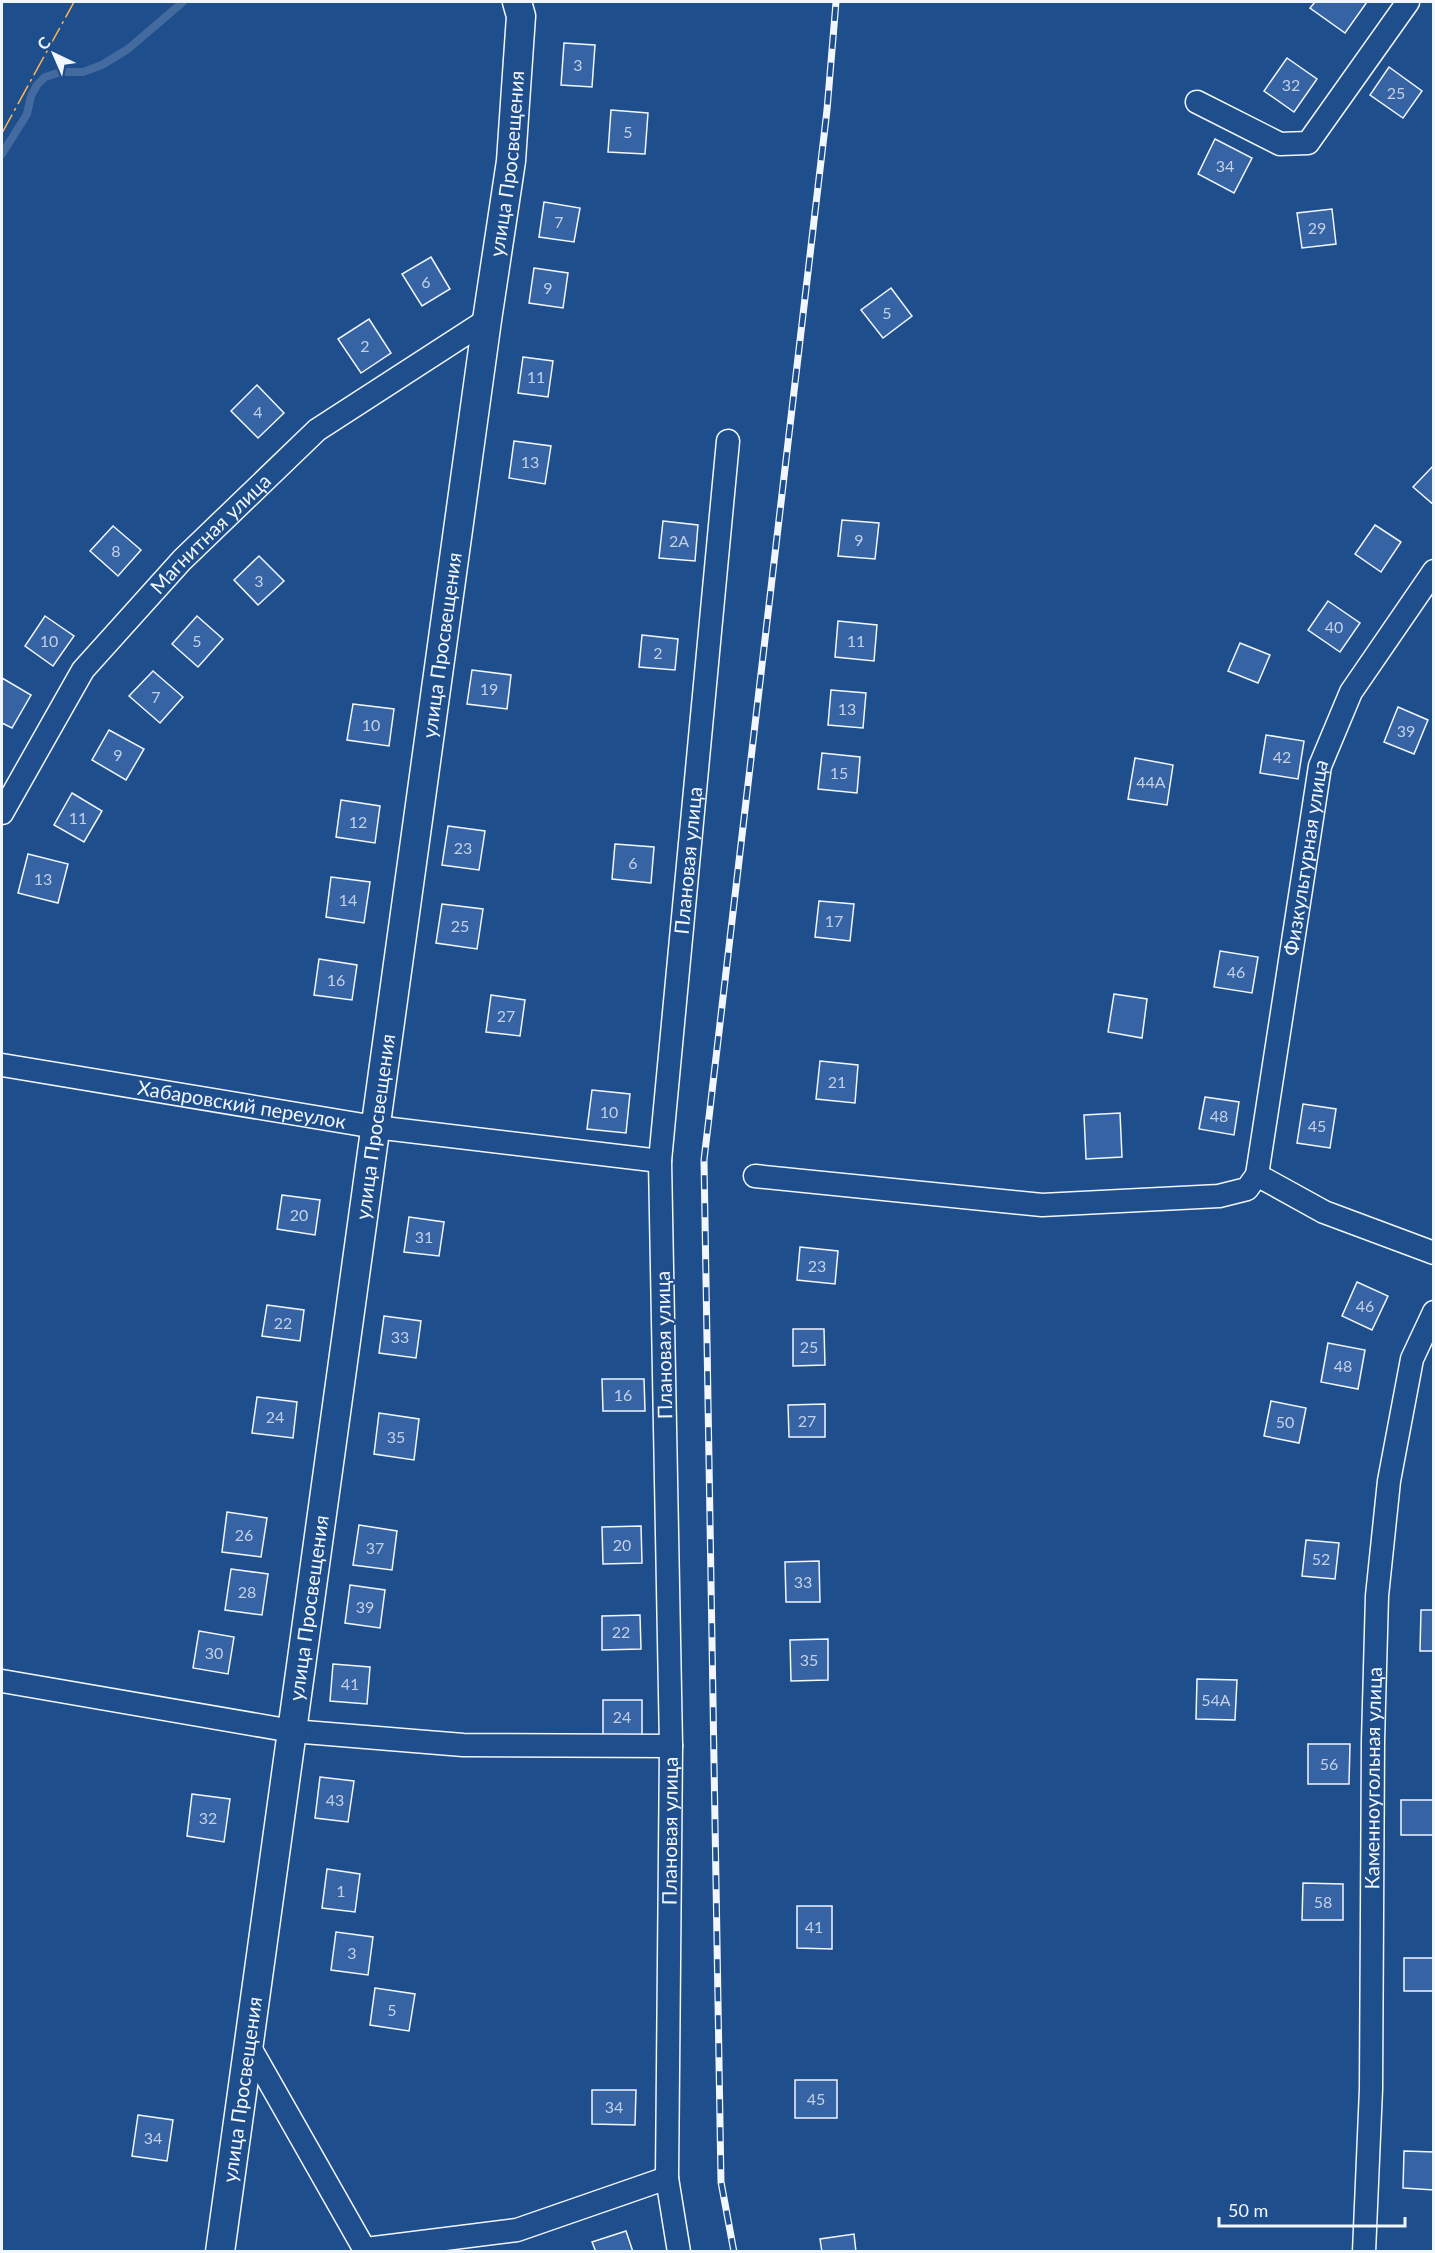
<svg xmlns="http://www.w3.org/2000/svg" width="1435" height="2253" font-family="Lato,sans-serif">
  <rect width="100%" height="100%" fill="#1f4e8c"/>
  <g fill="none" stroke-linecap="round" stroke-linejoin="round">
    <!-- stream -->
    <path stroke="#446ba0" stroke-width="8" d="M2,154l25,-40 4,-18 6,-11 8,-8 16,-5h22l19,-7 26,-16 55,-47"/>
  </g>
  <!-- building -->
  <g fill="#3563a3" stroke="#f2f6ff" stroke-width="1.5">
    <path d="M1315,2h52l-22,31 -35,-25z"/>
    <path d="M564,43l31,2 -3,42 -31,-2z"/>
    <path d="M1287,58l30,21 -23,33 -30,-21z"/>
    <path d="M1389,67l33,24 -19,27 -33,-23z"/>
    <path d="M611,110l37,3 -3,41 -37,-2z"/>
    <path d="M1215,139l37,19 -18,35 -36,-19z"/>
    <path d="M544,202l36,6 -6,34 -35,-5z"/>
    <path d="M1332,209l4,35 -34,4 -5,-35z"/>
    <path d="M431,257l19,32 -28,17 -20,-32z"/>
    <path d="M534,268l34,5 -5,35 -34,-5z"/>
    <path d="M891,288l21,28 -29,22 -22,-28z"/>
    <path d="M369,319l22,34 -30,20 -23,-34z"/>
    <path d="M523,357l30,4 -5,36 -30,-4z"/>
    <path d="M257,385l27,28 -26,25 -27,-27z"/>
    <path d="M514,441l37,5 -6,38 -36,-6z"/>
    <path d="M1434,465v40l-21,-18z"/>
    <path d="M842,520l37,3 -4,36 -37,-3z"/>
    <path d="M663,521l35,4 -3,36 -36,-3z"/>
    <path d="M1375,525l26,17 -20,30 -26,-18z"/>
    <path d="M113,526l28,24 -23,26 -28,-25z"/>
    <path d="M259,556l25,25 -26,24 -24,-25z"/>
    <path d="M1328,601l32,22 -20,29 -32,-22z"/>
    <path d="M45,616l29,20 -21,30 -28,-20z"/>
    <path d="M197,616l26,23 -25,28 -26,-23z"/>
    <path d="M838,621l39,4 -3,36 -39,-4z"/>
    <path d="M642,635l36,4 -3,31 -36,-3z"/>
    <path d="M1240,643l30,12 -12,28 -30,-12z"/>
    <path d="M472,670l39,5 -4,34 -40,-5z"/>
    <path d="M153,671l30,26 -23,26 -31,-27z"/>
    <path d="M2,678l29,17 -19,33 -10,-5z"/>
    <path d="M831,690l35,3 -3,35 -35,-3z"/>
    <path d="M353,704l41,5 -5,37 -42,-6z"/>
    <path d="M1398,707l30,13 -14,34 -30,-12z"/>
    <path d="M109,730l35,19 -18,31 -34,-20z"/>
    <path d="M1266,735l38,6 -6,38 -38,-6z"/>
    <path d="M822,753l38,4 -3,36 -39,-4z"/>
    <path d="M1135,758l38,7 -6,40 -39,-6z"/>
    <path d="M72,793l30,18 -18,31 -30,-17z"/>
    <path d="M341,800l39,6 -5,37 -39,-6z"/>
    <path d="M448,826l37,5 -6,39 -37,-5z"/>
    <path d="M615,844l39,3 -3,36 -39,-4z"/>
    <path d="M28,854l40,10 -10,39 -40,-10z"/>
    <path d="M331,877l39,5 -6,41 -38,-6z"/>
    <path d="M819,901l35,3 -4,37 -35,-4z"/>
    <path d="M442,904l41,5 -6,40 -41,-6z"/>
    <path d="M1220,951l38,6 -6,36 -38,-6z"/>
    <path d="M319,959l38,6 -5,35 -38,-5z"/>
    <path d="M1114,994l33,5 -5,39 -34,-6z"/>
    <path d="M491,995l34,5 -5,36 -34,-4z"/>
    <path d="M820,1061l38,4 -3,38 -39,-4z"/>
    <path d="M592,1090l38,4 -4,39 -39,-4z"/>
    <path d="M1205,1097l34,5 -5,33 -35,-6z"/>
    <path d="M1303,1104l33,5 -6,39 -33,-5z"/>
    <path d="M1120,1113l2,44 -36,2 -2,-44z"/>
    <path d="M282,1195l38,5 -5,35 -38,-6z"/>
    <path d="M409,1217l35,5 -5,34 -35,-4z"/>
    <path d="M800,1247l38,4 -3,33 -38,-4z"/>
    <path d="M1357,1282l31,14 -16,34 -30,-14z"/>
    <path d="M267,1305l37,5 -4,31 -38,-5z"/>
    <path d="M384,1316l37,5 -5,37 -37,-5z"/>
    <path d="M793,1329h31l1,36 -32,1z"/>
    <path d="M1328,1343l37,7 -7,39 -37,-7z"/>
    <path d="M602,1379h42l1,32h-42z"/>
    <path d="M257,1397l40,5 -4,36 -41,-5z"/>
    <path d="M1271,1401l35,7 -7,35 -35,-7z"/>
    <path d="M825,1404v33h-36l-1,-32z"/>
    <path d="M379,1413l40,6 -5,41 -40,-6z"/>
    <path d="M227,1512l40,6 -6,39 -39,-5z"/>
    <path d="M359,1525l38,6 -5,39 -39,-5z"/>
    <path d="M641,1526l1,37 -39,1 -1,-37z"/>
    <path d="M1306,1540l33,3 -4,36 -33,-3z"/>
    <path d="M819,1561l1,41h-34l-1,-40z"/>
    <path d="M231,1569l37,5 -6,41 -37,-5z"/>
    <path d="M350,1585l35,5 -5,38 -35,-5z"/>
    <path d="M1421,1610h13v41h-14z"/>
    <path d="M640,1615l1,34 -39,1v-34z"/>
    <path d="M199,1631l35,6 -6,37 -35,-6z"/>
    <path d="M828,1639v41l-37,1 -1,-41z"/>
    <path d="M333,1664l37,3 -3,37 -37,-3z"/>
    <path d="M1197,1679l40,1 -2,40 -39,-1z"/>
    <rect x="603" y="1700" width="39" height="35"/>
    <path d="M1308,1744h42l-1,40h-41z"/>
    <path d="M320,1777l34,4 -6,41 -33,-4z"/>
    <path d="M192,1794l38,5 -6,43 -37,-6z"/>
    <rect x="1401" y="1800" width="33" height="35"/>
    <path d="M327,1869l33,5 -5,38 -33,-4z"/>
    <path d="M1303,1883l40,1v36h-41z"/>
    <path d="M797,1906h35v43l-35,-1z"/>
    <path d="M336,1932l37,5 -5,38 -37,-5z"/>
    <rect x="1404" y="1958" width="30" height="33"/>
    <path d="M375,1988l40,6 -6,37 -39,-6z"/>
    <rect x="795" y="2080" width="42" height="38"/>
    <path d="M592,2090h44l-1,35 -43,-1z"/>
    <path d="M138,2115l35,5 -6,41 -35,-5z"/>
    <path d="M1404,2151l30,1v38l-31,-2z"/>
    <path d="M626,2231l7,21h-37l-4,-10z"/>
    <path d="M854,2234l2,18h-34l-2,-13z"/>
  </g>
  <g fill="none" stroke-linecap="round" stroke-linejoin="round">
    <!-- minor casing -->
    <g stroke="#f2f6ff" stroke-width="25">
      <g id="minor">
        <path d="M1197,102l83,42 28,-1 100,-141"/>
        <path id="s1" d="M2,813l81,-143 99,-110 135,-130 170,-110"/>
        <path id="s2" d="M2,1065l373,62 285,34"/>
        <path id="s3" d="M1257,1175l63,-409 31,-74 83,-121"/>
        <path d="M755,1176l287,29 177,-9 28,-7 10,-14 67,37 110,41"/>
        <path d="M2,1681l290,50 171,14 208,1"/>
        <path d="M249,2046l117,206"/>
        <path d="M366,2249l151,-19 150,-52"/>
        <path id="s4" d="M679,2252l-12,-74 4,-432 -11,-585 68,-720"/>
        <path id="s5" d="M1364,2252l7,-163 2,-348 4,-145 12,-115 23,-122 22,-47"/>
      </g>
    </g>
    <!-- tertiary casing -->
    <g stroke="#f2f6ff" stroke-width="31">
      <g id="tertiary">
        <path id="s6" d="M220,2252l267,-1932 24,-159 10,-145 -4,-14"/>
      </g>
    </g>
    <!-- minor -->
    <use href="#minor" stroke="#1f4e8c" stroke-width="22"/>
    <!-- tertiary -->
    <use href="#tertiary" stroke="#1f4e8c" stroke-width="28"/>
    <!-- rail casing -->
    <g stroke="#f2f6ff" stroke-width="7">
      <path id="rail" d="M734,2252l-13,-70 -17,-1022 123,-1050 9,-108"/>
    </g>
    <!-- rail -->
    <use href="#rail" stroke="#1f4e8c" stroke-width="4.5" stroke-dasharray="14" stroke-linecap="butt"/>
    <!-- power -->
    <path stroke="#ffb74d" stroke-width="1.5" stroke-dasharray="21 4.5 3 4.5" stroke-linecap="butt" d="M2,133l72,-131"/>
  </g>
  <g text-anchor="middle" stroke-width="4.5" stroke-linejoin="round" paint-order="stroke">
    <!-- number labels -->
    <g font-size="16" fill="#c3d1e8">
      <text x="578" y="71">3</text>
      <text x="1291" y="91">32</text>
      <text x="1396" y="99">25</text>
      <text x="628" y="138">5</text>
      <text x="1225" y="172">34</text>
      <text x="559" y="228">7</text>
      <text x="1317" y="234">29</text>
      <text x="426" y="288">6</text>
      <text x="548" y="294">9</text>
      <text x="887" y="319">5</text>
      <text x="365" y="352">2</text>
      <text x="536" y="383">11</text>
      <text x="258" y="418">4</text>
      <text x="530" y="468">13</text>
      <text x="859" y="546">9</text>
      <text x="679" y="547">2А</text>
      <text x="116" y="557">8</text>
      <text x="259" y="587">3</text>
      <text x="1334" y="633">40</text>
      <text x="49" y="647">10</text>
      <text x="197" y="647">5</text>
      <text x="856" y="647">11</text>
      <text x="658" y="659">2</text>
      <text x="489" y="695">19</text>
      <text x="156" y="703">7</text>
      <text x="847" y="715">13</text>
      <text x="371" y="731">10</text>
      <text x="1406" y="737">39</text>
      <text x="118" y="761">9</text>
      <text x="1282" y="763">42</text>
      <text x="839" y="779">15</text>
      <text x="1151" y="788">44А</text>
      <text x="78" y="824">11</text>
      <text x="358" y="828">12</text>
      <text x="463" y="854">23</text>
      <text x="633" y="869">6</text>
      <text x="43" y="885">13</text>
      <text x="348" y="906">14</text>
      <text x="834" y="927">17</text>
      <text x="460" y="932">25</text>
      <text x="1236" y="978">46</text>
      <text x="336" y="986">16</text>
      <text x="506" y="1022">27</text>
      <text x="837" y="1088">21</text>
      <text x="609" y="1118">10</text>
      <text x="1219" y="1122">48</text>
      <text x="1317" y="1132">45</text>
      <text x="299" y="1221">20</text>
      <text x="424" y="1243">31</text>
      <text x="817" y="1272">23</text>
      <text x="1365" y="1312">46</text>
      <text x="283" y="1329">22</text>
      <text x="400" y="1343">33</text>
      <text x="809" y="1353">25</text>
      <text x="1343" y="1372">48</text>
      <text x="623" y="1401">16</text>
      <text x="275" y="1423">24</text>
      <text x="807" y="1427">27</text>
      <text x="1285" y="1428">50</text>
      <text x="396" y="1443">35</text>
      <text x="244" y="1541">26</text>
      <text x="622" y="1551">20</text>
      <text x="375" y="1554">37</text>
      <text x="1321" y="1565">52</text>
      <text x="803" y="1588">33</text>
      <text x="247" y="1598">28</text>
      <text x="365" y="1613">39</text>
      <text x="621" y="1638">22</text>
      <text x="214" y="1659">30</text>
      <text x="809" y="1666">35</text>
      <text x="350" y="1690">41</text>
      <text x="1216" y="1706">54А</text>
      <text x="622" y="1723">24</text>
      <text x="1329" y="1770">56</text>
      <text x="335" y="1806">43</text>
      <text x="208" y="1824">32</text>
      <text x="341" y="1897">1</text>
      <text x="1323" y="1908">58</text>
      <text x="814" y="1933">41</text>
      <text x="352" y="1959">3</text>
      <text x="392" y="2016">5</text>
      <text x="816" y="2105">45</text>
      <text x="614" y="2113">34</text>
      <text x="153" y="2144">34</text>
    </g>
    <!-- street labels -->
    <g font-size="20" fill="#f2f6ff" stroke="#1f4e8c">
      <text dy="7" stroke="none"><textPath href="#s6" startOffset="2108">улица Просвещения</textPath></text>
      <text dy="7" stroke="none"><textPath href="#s1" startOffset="351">Магнитная улица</textPath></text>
      <text dy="7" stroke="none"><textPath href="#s6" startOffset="1622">улица Просвещения</textPath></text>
      <text dy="7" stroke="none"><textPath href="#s3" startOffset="321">Физкультурная улица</textPath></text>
      <text dy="7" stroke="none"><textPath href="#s4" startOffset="1394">Плановая улица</textPath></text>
      <text dy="7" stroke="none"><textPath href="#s2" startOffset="243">Хабаровский переулок</textPath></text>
      <text dy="7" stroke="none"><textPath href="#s6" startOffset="1136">улица Просвещения</textPath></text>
      <text transform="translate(664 1345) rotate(-91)" y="7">Плановая улица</text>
      <text dy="7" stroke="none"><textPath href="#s6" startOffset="650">улица Просвещения</textPath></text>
      <text dy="7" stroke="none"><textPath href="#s5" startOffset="474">Каменноугольная улица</textPath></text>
      <text dy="7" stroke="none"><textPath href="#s4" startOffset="422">Плановая улица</textPath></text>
      <text dy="7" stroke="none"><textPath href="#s6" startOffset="164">улица Просвещения</textPath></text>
    </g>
  </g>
  <!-- border -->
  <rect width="1435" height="2253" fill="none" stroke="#f2f6ff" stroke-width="6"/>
  <!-- north arrow -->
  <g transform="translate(54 54) rotate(316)" stroke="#1f4e8c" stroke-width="4.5" paint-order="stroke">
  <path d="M0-4.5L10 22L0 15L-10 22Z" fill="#f2f6ff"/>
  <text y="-9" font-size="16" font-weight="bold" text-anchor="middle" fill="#f2f6ff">С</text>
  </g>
  <!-- scale -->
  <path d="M1219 2217v9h186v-9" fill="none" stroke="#f2f6ff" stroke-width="3"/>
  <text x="1228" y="2217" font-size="18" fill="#f2f6ff" stroke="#1f4e8c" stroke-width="4.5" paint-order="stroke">50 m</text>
</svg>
